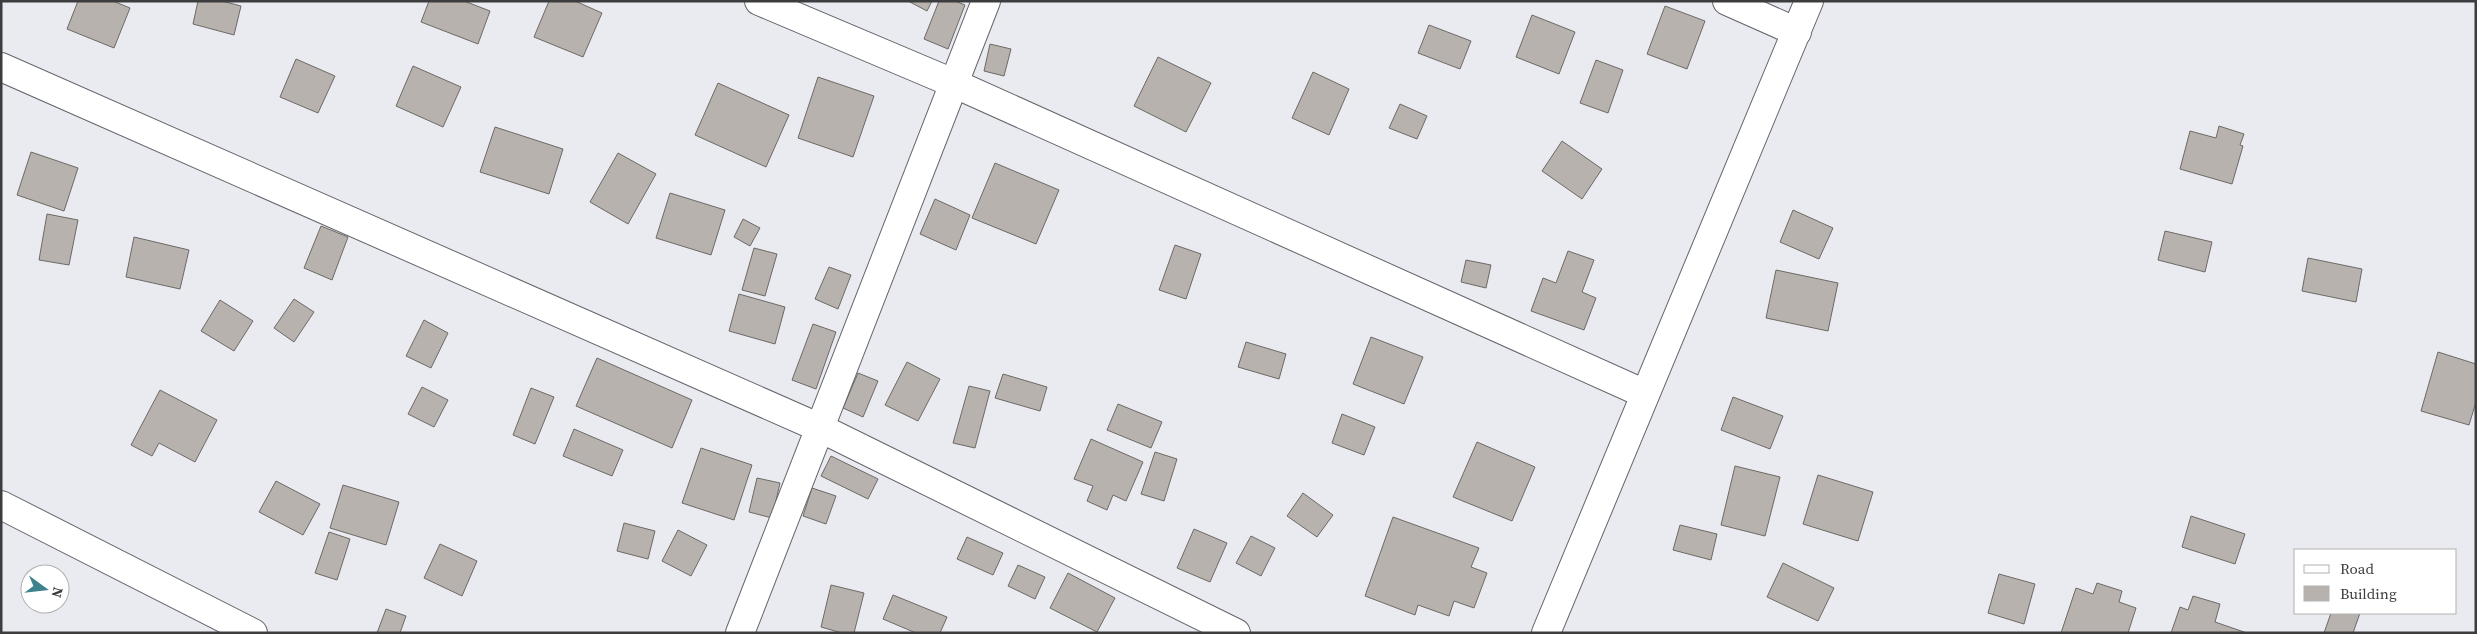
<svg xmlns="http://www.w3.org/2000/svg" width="2477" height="634" font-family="'Source Serif 4',serif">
  <rect width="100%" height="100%" fill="#eaebf1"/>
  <!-- building -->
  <g fill="#b7b2ad" stroke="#6d6965">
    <path d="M78,1h35l17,7 -16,40 -47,-19z"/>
    <path d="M198,1h24l19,5 -7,29 -41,-11z"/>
    <path d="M429,1h35l26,10 -12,33 -57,-22z"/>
    <path d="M549,1h26l27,12 -19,44 -49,-20z"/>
    <path d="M908,1h24l-5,10z"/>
    <path d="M939,1h16l10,4 -17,44 -24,-10z"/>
    <path d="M1665,6l40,15 -18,48 -40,-15z"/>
    <path d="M1532,15l43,17 -16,42 -43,-17z"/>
    <path d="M1429,25l42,16 -11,28 -42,-16z"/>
    <path d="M990,44l21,5 -7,27 -20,-5z"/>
    <path d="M1158,57l53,26 -25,49 -52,-26z"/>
    <path d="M296,59l39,17 -17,37 -38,-16z"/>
    <path d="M1596,60l27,10 -15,43 -28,-10z"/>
    <path d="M413,66l48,21 -18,40 -47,-21z"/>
    <path d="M1313,72l36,17 -20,46 -37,-17z"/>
    <path d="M818,77l56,19 -21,61 -55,-19z"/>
    <path d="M718,83l71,32 -23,52 -71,-32z"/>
    <path d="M1400,104l27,12 -10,23 -28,-11z"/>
    <path d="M2219,126l25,8 -4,11 3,1 -11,38 -52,-15 10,-38 26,7z"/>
    <path d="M495,127l68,22 -14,45 -69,-22z"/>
    <path d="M1562,141l40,28 -20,30 -40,-28z"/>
    <path d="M31,152l47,16 -14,43 -47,-16z"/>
    <path d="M618,153l38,21 -28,50 -38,-22z"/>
    <path d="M995,163l64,27 -23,54 -64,-26z"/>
    <path d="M670,193l55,17 -14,45 -55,-17z"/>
    <path d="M935,199l35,16 -14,35 -36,-16z"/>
    <path d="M1793,210l40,18 -14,31 -39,-17z"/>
    <path d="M47,214l31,6 -9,45 -30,-5z"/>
    <path d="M743,219l17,9 -10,18 -16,-9z"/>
    <path d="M321,226l27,11 -16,43 -28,-12z"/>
    <path d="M2165,231l47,11 -7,30 -47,-12z"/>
    <path d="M134,237l55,13 -9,39 -54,-12z"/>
    <path d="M1175,245l26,9 -15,45 -27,-9z"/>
    <path d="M754,248l23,6 -12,42 -23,-6z"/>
    <path d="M1568,251l26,9 -12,32 14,6 -12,32 -53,-19 12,-33 13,5z"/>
    <path d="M2308,258l54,11 -6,33 -54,-11z"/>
    <path d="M1466,260l25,5 -5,23 -25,-6z"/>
    <path d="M829,267l22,8 -13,34 -23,-10z"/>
    <path d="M1776,270l62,13 -10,48 -62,-13z"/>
    <path d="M739,294l46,13 -10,37 -46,-13z"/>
    <path d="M294,299l20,13 -20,30 -20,-14z"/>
    <path d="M220,300l33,21 -19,30 -33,-20z"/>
    <path d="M424,320l24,13 -17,35 -25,-12z"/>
    <path d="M813,324l23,8 -20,57 -24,-9z"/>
    <path d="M1371,337l52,20 -19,47 -51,-20z"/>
    <path d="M1246,342l40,12 -7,25 -41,-12z"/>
    <path d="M2438,352l38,12v38l-7,23 -48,-14z"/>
    <path d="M597,358l95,42 -20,48 -96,-42z"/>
    <path d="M907,362l33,17 -22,42 -33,-16z"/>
    <path d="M858,373l20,8 -15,36 -20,-9z"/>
    <path d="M1003,374l44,13 -7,24 -45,-13z"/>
    <path d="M969,386l21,5 -15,57 -22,-5z"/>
    <path d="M422,387l26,13 -14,27 -26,-13z"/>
    <path d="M531,388l23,9 -19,47 -22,-9z"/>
    <path d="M160,390l57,30 -22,42 -36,-19 -7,13 -21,-11z"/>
    <path d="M1733,397l50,19 -13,33 -49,-19z"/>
    <path d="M1118,404l44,18 -11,26 -44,-18z"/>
    <path d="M1342,414l33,13 -11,28 -32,-12z"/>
    <path d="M574,429l49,21 -11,26 -49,-20z"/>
    <path d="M1091,439l52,23 -17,39 -13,-6 -6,15 -20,-9 6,-15 -19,-7z"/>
    <path d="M1477,442l58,25 -23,54 -59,-24z"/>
    <path d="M701,448l51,17 -18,55 -52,-17z"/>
    <path d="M1155,452l22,7 -13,42 -23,-7z"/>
    <path d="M831,456l47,23 -10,20 -47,-23z"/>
    <path d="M1735,466l45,11 -15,59 -44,-11z"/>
    <path d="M1818,475l55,17 -15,49 -55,-17z"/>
    <path d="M757,478l23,5 -8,35 -23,-6z"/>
    <path d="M276,481l44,23 -17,31 -44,-23z"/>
    <path d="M343,485l56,17 -13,43 -56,-17z"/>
    <path d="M812,488l24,8 -10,28 -23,-8z"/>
    <path d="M1303,493l30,22 -16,22 -30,-21z"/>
    <path d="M2191,516l54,18 -10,30 -53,-17z"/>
    <path d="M1393,517l86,31 -8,19 16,6 -13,35 -20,-7 -5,15 -31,-11 -3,10 -50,-19z"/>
    <path d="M624,523l31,8 -7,28 -31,-8z"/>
    <path d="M1680,525l37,9 -6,26 -38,-10z"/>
    <path d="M1194,529l33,14 -17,39 -33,-14z"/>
    <path d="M678,530l29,15 -16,31 -29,-15z"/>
    <path d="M329,532l21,7 -13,41 -22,-7z"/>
    <path d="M1251,536l24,12 -14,28 -25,-13z"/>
    <path d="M967,537l36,16 -10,22 -36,-16z"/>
    <path d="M440,544l37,17 -15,35 -38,-18z"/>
    <path d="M1783,563l51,25 -16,33 -51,-24z"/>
    <path d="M1018,565l27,12 -10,22 -27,-13z"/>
    <path d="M1068,573l47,25 -18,34 -47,-24z"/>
    <path d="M1999,574l36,10 -11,40 -36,-11z"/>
    <path d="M2097,583l25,8 -3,11 17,6 -8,25h-67l15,-45 17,6z"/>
    <path d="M831,585l33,8 -10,40h-12l-21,-6z"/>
    <path d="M893,595l54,22 -7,16h-24l-33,-14z"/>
    <path d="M2193,596l27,8 -5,18 32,11h-76l9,-26 8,3z"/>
    <path d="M386,609l20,7 -6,17h-23z"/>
    <path d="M2331,613h29l-7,20h-29z"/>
  </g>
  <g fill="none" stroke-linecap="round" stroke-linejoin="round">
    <!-- minor casing -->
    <g stroke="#63656a" stroke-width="30">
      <g id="minor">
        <path d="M759,1l194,82 692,311"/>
        <path d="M1727,1l70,31"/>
        <path d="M1,67l819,361 416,205"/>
        <path d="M1,505l252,128"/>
        <path d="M740,633l246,-632"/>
      </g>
    </g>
    <!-- tertiary casing -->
    <g stroke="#63656a" stroke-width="30">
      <path id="tertiary" d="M1546,633l263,-632"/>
    </g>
    <!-- minor -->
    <use href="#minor" stroke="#fff" stroke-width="28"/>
    <!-- tertiary -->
    <use href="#tertiary" stroke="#fff" stroke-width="28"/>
  </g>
  <!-- border -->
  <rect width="2477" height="634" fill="none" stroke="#3c3d3f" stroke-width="5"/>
  <!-- legend -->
  <rect x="2294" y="549" width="162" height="65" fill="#ffffff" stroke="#b1b1b2"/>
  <rect x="2304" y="565" width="25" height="8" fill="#ffffff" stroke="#b1b1b2"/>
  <text x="2340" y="574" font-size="15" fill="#3c3d3f">Road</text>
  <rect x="2304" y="586" width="25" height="15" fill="#b7b2ad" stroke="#b1b1b2"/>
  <text x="2340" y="599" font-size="15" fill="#3c3d3f">Building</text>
  <!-- north arrow -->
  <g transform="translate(45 589) rotate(105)"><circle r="24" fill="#ffffff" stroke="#b1b1b2"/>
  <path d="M0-4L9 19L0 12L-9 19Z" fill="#3c838d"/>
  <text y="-8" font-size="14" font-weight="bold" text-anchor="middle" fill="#3c3d3f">N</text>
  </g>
</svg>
